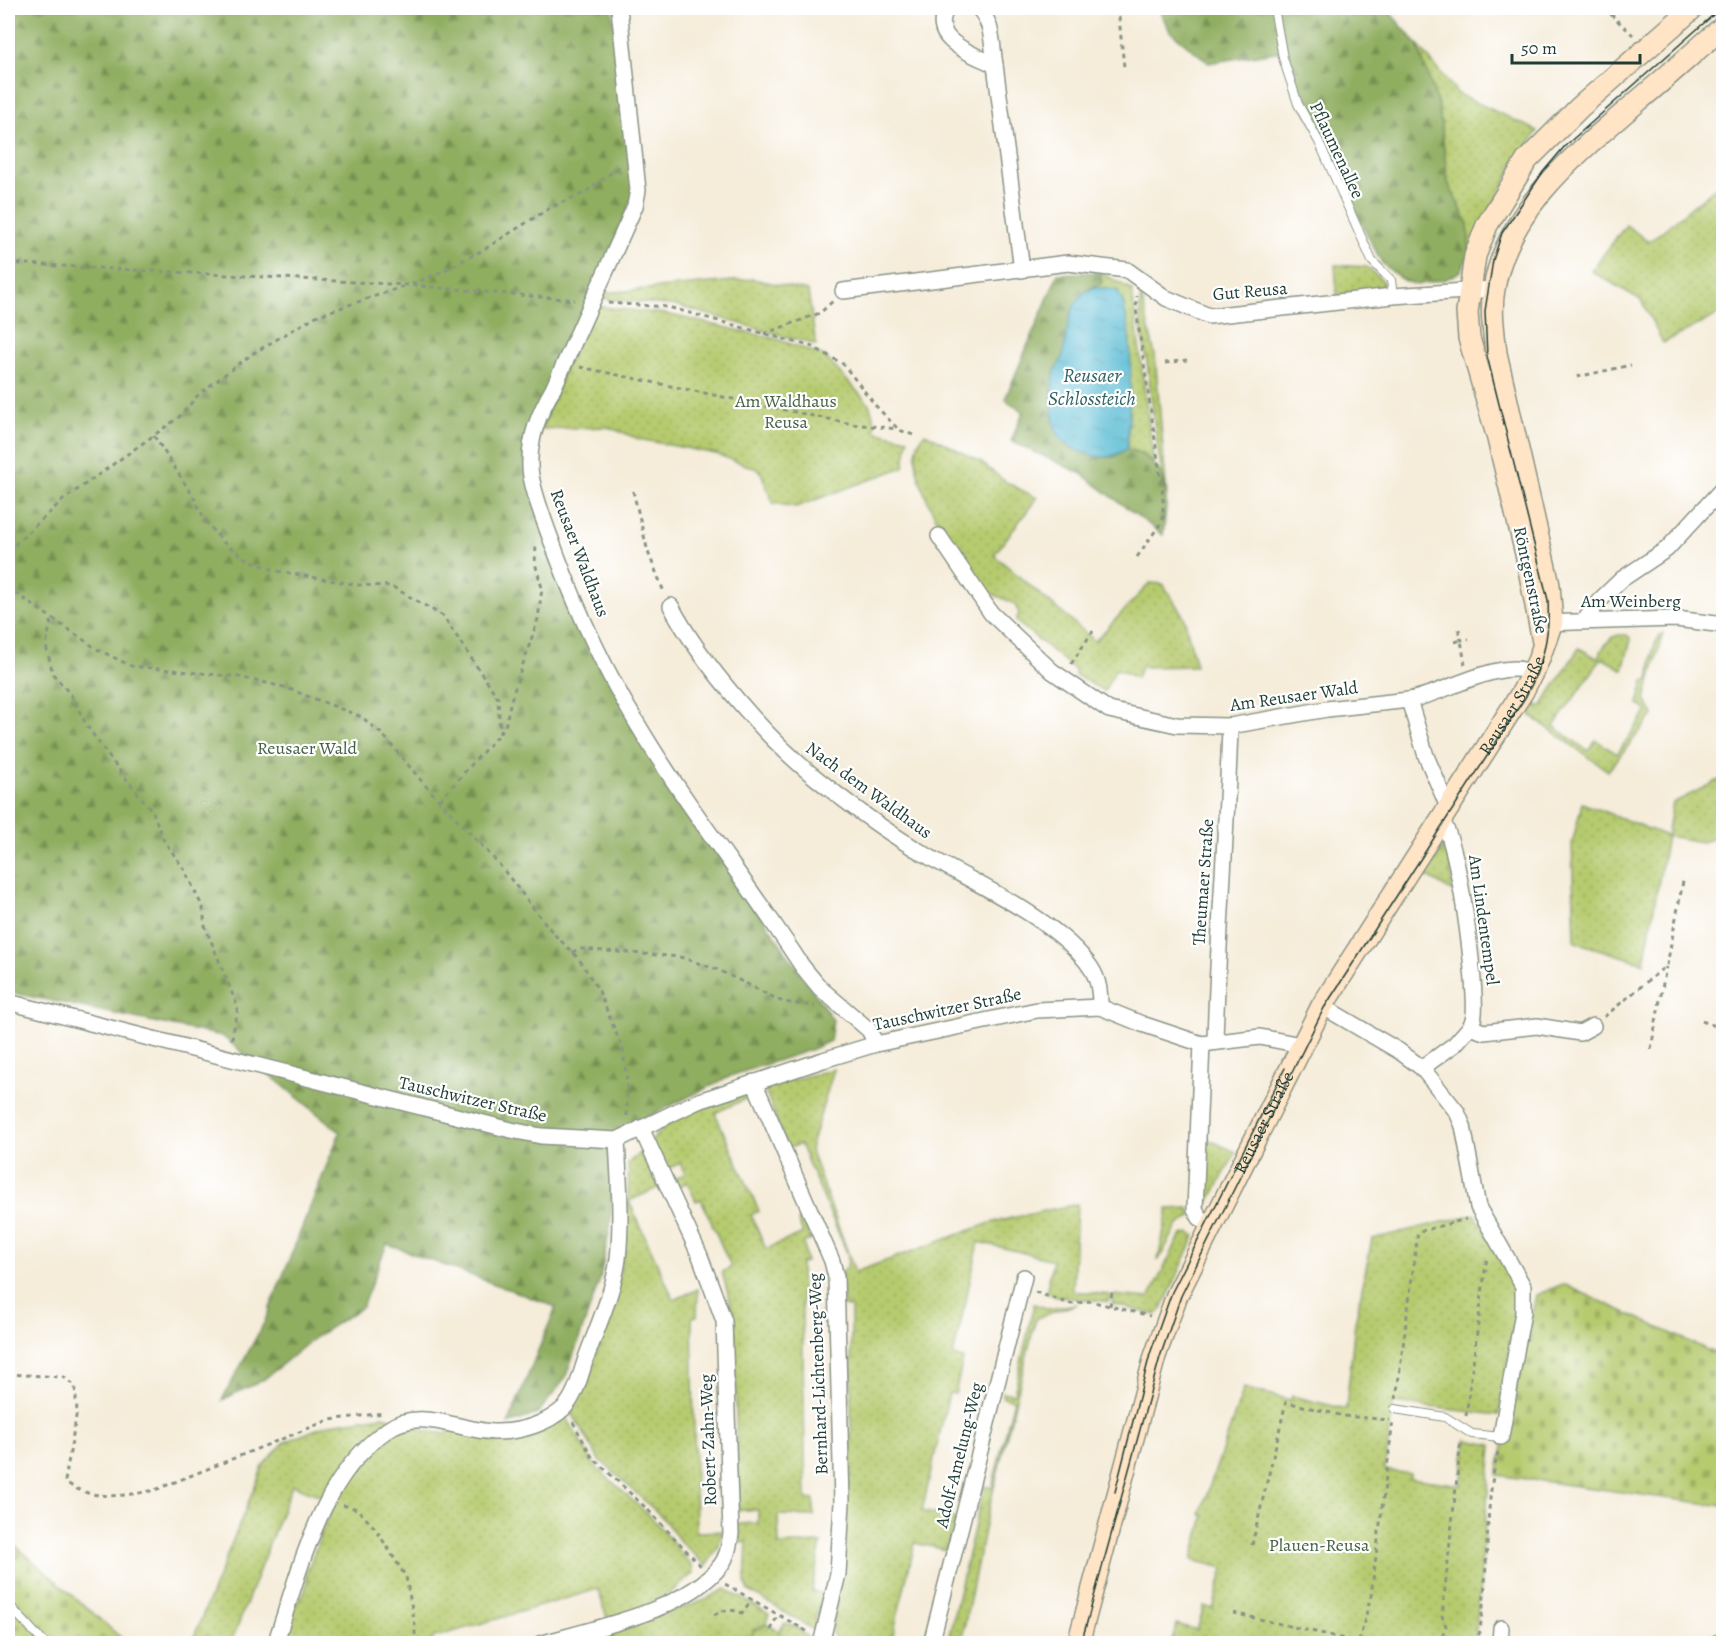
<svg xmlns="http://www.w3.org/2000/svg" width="1731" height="1651" font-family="Alegreya,serif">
  <defs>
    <pattern id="grass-dots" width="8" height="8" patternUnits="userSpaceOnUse" patternTransform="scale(1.5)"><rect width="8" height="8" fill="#b6ca6e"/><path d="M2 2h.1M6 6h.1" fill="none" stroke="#9cae60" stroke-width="1.8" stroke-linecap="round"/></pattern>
    <pattern id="forest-firs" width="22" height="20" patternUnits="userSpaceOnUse" patternTransform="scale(1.5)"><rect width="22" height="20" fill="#90ae61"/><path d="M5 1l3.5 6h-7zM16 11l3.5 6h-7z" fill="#758f51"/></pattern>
    <pattern id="cemetery-stones" width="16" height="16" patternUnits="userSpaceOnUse" patternTransform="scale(1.5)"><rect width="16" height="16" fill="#b6ca6e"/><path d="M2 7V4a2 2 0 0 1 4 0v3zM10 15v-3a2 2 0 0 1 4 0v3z" fill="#9cae60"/></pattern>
    <pattern id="park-tufts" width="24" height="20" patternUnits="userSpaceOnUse" patternTransform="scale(1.5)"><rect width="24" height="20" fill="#b6ca6e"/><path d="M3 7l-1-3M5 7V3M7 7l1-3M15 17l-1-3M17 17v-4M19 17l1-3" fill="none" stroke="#9cae60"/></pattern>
    <pattern id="water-ripples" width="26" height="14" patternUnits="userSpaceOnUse" patternTransform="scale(1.5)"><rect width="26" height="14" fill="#53b9d2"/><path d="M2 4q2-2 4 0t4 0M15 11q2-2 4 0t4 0" fill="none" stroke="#4498ab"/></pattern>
  </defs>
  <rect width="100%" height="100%" fill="#fff"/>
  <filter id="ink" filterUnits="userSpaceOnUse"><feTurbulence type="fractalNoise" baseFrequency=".0167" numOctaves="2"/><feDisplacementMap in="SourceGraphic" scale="12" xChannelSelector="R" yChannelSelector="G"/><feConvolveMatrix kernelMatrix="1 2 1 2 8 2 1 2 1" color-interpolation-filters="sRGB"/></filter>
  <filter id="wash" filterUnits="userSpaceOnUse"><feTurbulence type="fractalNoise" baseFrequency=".008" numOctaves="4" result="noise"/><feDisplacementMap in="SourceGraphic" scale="24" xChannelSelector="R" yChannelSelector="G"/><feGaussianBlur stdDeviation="1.35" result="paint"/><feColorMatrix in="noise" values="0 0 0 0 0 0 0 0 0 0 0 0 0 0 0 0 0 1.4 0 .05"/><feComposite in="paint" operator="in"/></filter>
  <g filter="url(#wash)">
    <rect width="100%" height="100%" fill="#f5ecd9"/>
    <!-- grass -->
    <g fill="url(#grass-dots)" stroke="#6a8451" stroke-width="1.5">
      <path d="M1417,44l41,50 80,37 -23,31 -45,91 -2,-29 -20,-41 -9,-75z"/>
      <path d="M1723,181v131l-60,31 -22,-43 -50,-29 35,-46 23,17z"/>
      <path d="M1335,265l32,2 16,14v7l-46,7z"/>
      <path d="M1100,272l32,18 22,174 -10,-10 -17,-5 3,-62 -6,-85 -18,-14 -12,-1 8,-5z"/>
      <path d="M753,279l55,12 8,54 -138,-39 -81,-8 -2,-4z"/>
      <path d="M1141,294l14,61 12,141c-11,-44 -14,-88 -20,-133 -3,-23 -10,-46 -6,-69z"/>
      <path d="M593,306l73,8 111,25 47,17 45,48 7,20 -2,7 34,8 -4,28 -108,40 -23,-4 -13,-33 -44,-16 -77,-15 -31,-12 -69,2z"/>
      <path d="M925,433l54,28 27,21 31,16 -43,57 101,86 55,-58 13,1 21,33 12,49 -55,1 -4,11 -21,-9 -12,22 -29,-16v-5l-59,-49 3,-8 -4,-8c-5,-4 -24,-12 -31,-13 -21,-30 -93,-126 -59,-159z"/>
      <path d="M1663,633l-18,67 9,14 -46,57 -78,-56 7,-10 4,2 38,-59 18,10c9,-14 12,-25 30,-23l4,4 -8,31 -21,-12 -48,68 34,25 8,-11 21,14 30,-43 -9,-7 6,-23 5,-1c3,-14 1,-37 14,-47z"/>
      <path d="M1719,780l4,1v55l-21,6 -35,-6 -23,127 -69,-21 -3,-98 10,-41 85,33 6,-33z"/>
      <path d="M1445,845l4,2 4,45 -28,-17z"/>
      <path d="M834,1069l-24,80 45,123 138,-50 84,-18 -4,87 38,4 -3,7c-24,-5 -38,-1 -62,-9l7,-33 -74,-18 -26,114 10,3 -8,35 -6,-1 -27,118 34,8 -9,31 -32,-7 -24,100h-53l-6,-10 14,-155 5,-2v-168l-7,-2 -3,-33 6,-6 1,-12 -48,-111 -13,5 -21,-57 2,-6z"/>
      <path d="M742,1094h8l5,6 -6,1 -2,-3 -32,15 44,98 -8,4 15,34 37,-16 -5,-12 3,-1 5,3 4,18 -6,1 2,20 -5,1 5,236 8,1v16l-36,-1 1,30 42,-2 -9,48 10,2 -7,29 6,1 -4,9 -68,-41 -4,-9 2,-40h-9v-18l20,-1v-13h-20l-4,-194 -12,-44 9,-5 -30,-68 -5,2 -9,-19 -12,6 -6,-11 3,-2 3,4 10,-5 -5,-11 -15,8 -14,-27c9,-26 66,-42 91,-50z"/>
      <path d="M1201,1136l35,16 -31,57 -3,-3z"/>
      <path d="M641,1152l21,34 -33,15 45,99 24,-11 -1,27 -5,1 4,215 26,-1 -3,15 -13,20 -26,-25 -18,-24 -64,-59 -26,-45 -1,-7c42,-74 60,-159 57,-243z"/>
      <path d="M1189,1208l3,8 -14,9 -20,36 10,-52z"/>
      <path d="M1475,1214l44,79 -20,122 -106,-12 -8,67 25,4v4l51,7 5,-45 26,5 -17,198 -304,1 6,-20 20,6 7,-24 9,3 11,-41 -32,-8 12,-44 -4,-2 44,-126 47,12 1,-4 54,13 9,-86 17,-84z"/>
      <path d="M1189,1233l6,3 -33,73 -6,6 -44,-11 2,-9 35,3 28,-56 5,-7z"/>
      <path d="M1034,1304l15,5 28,-5 -41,14 -50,202 -25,123 -14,1 37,-158 8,2 22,-88 -12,-3 1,-5 11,2z"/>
      <path d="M565,1415l31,52 57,52 39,47 1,7c-25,26 -52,37 -86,45l-9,-29 -166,49 1,5 -153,1 15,-40c8,-6 14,-20 11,-29l27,-75 38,-52 23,-17 26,-5v4l27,4 2,-6 41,7z"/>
      <path d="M383,1416l11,3 -70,78 -32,-12 -61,158 -40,1 73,-180 21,-22 44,-18z"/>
      <path d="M726,1589l43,25 -3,10 -13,7 -2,12 -169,1 28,-9 3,-7 82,-24z"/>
      <path d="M785,1623l13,5 13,13v2h-32v-12z"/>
    </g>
    <!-- forest -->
    <g fill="url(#forest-firs)" stroke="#58764a" stroke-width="1.5">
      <path d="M8,8h604l23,183 -109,277 45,137 106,188 156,227 -3,21 -20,9 -77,25 -120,59 -2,87 -11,58 -35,100 -28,35 -29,10 48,-117 -169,-63 -25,63 -48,31 -51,42 -41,20 42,-77 76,-191 -118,-96 -214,-44z"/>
      <path d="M1158,8h228l31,36 22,64 9,75 20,41 2,29 -9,18 -15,8 -29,6 -14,-5 -21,-17 -24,-46 -24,-60 -33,-54 -15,-49 -11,-2 -66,11 -39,-32z"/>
      <path d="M1100,272l2,10 -16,9 -16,24 -7,41 -8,17 -3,19 47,65h15l13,-8c46,14 41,46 36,86l-83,-62 -69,-32 12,-29 -18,-13 53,-125z"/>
    </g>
    <!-- cemetery -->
    <g fill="url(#cemetery-stones)" stroke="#6a8451" stroke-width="1.5">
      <path d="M1563,1284l160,73v149l-226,-31 39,-180z"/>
      <path d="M8,1539l119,104h-119z"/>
    </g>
    <!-- park -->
    <path fill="url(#park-tufts)" stroke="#6a8451" stroke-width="1.5" d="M766,1624l13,7v12h-28l2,-12z"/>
    <!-- water -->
    <path fill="url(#water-ripples)" stroke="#397b83" stroke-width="1.5" d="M1094,287l23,3c21,35 12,118 10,159 -14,9 -24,10 -39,5 -30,-8 -35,-22 -36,-50 0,-11 0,-23 3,-33 2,-5 7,-10 8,-16 5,-25 4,-56 31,-68z"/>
  </g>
  <g filter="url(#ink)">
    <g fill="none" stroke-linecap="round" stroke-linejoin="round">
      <!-- lane casing -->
      <g stroke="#8a9486" stroke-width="10">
        <g id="lane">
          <path d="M1274,8l9,50 15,46 21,38 53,119 19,19 2,16"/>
          <path d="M1395,1409l50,8 27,17 29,3"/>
          <path d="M8,1604l37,40"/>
        </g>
      </g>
      <!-- street casing -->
      <g stroke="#8a9486" stroke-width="18">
        <g id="street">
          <path d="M619,8l19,182 -3,16 -82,183c-14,24 -24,48 -23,77 0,21 18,65 26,87 22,59 49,118 82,172 50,84 111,159 164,241l18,22 49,42 7,14"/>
          <path d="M947,8c-19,32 24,45 48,57 -3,-19 -2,-44 -17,-57"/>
          <path d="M995,65l27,205"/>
          <path d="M843,291l225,-28 59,7 39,28 43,18 184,-20 101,-7"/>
          <path d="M939,536l52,77 61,58 57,39 68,15 53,1 97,-17 82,-9 17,56 23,53"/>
          <path d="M671,606c30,57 98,136 150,176 33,26 68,52 105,73 48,28 134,66 165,113 8,12 9,25 9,39"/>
          <path d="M1585,620l14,-19 23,-22 45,-30 57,-62"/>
          <path d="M1542,623l134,-4 48,6"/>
          <path d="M1409,700c38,-7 87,-41 124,-28"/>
          <path d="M1441,821c17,12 36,167 33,193 0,5 -2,9 -4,13l14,5 53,-6 43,7 13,-7"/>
          <path d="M8,1002l503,128 30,6 76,4 79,-38 127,-42 53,-16 161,-34 63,-3 42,17 60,20 58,-7 41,8"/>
          <path d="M1322,1006l77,45 23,17 33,-24 15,-17"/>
          <path d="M1215,1041c3,-105 12,-210 15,-315"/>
          <path d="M1202,1044l-7,165 5,9 9,8"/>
          <path d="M1422,1068l35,44 6,14 15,81 45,79v26l-22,125"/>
          <path d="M754,1082l78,179 4,16 6,225 -4,72 -17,70"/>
          <path d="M275,1644c26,-75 44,-166 112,-214 33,-24 74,2 110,2 23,0 50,-8 67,-24 12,-12 17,-35 22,-50 11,-30 28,-68 32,-99 4,-39 1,-80 -1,-119"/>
          <path d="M540,1644c55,-16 146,-33 181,-79 7,-9 8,-20 10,-31l-7,-213 -24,-65 -59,-128"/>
          <path d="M931,1644l93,-367"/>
          <path d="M1500,1644l1,-16"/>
          <path d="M1714,1644l10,-4"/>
        </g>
      </g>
      <!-- secondary casing -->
      <g stroke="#8a9486" stroke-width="24">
        <g id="secondary">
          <path d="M1543,642l-17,-88 -29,-119 -28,-97 -2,-26 8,-56 12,-31 40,-65 53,-53 113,-99"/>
          <path id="s1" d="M1078,1644l77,-288 22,-61 145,-289 201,-315 15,-30 14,-39 -3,-37 -53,-232c-2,-21 -6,-43 -2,-64 13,-82 85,-137 144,-188 29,-24 57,-50 86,-75"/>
        </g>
      </g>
      <!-- path -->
      <g stroke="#8a9486" stroke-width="3" stroke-dasharray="4.5 4.5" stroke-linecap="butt">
        <path d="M1118,8l6,59"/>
        <path d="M1604,8l29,27"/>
        <path d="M8,263l401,22 166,15"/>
        <path d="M412,284l31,-13 40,-21 70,-44 31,-13 35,-26"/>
        <path d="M608,303l60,4 145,40 30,17 33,42 23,24 17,6"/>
        <path d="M764,334l56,-21 13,-12"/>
        <path d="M1165,363l22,-3"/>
        <path d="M580,367l272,57 45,5"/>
        <path d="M1577,377l54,-12"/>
        <path d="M154,436l39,60 13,26 20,23 23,15 28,11 81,14 33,1 52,30 55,82 2,36"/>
        <path d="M633,491l15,61 16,40"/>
        <path d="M8,551l55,-51 115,-82 21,-24 53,-40 64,-38 89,-30"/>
        <path d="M1137,557l26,-37v-25l-27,-186 1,-13"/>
        <path d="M8,588l89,61 34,17 108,11 45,10 78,30 21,18 41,49 74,79 55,70 26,26 20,32 24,59 4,31v37"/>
        <path d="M51,621l-5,25 7,28 18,21 16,31 25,35 41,51 10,27 21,30 19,39 2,18 33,82 -7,35"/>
        <path d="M1459,629l2,11 8,-1"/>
        <path d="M1455,642l6,-2 4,25"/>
        <path d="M1071,664l22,-33"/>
        <path d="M440,800l65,-73 6,-27 27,-81 4,-31 -7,-25 1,-18"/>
        <path d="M572,952l9,-3 99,8 36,12 67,33 32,4"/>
        <path d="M1604,1017l63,-52 16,-84"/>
        <path d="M1702,1021l22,8"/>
        <path d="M1651,1049l15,-82"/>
        <path d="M1035,1292l36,12 19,-3 60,15"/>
        <path d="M1110,1306l2,-16"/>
        <path d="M8,1374l56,3 11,9 2,25 -12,70c24,21 61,15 90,9l174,-70 55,-7"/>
        <path d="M1396,1399l22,-167 48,-13"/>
        <path d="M1466,1416l21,-160"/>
        <path d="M573,1422l19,35 55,52 54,57"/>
        <path d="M343,1505l14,4 18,19 31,49 9,48v19"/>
        <path d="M1252,1545l34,-143 58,14 46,4"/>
        <path d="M725,1584l83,48"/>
        <path d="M1233,1613l134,31"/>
        <path d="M714,1615c10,-6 18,-6 28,-2l10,-14"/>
        <path d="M771,1630l7,-16"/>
        <path d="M1359,1641l12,-45 22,-176"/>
        <path d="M1439,1644l7,-18 -4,-10 19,-176"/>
        <path d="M1477,1644c14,-64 5,-129 21,-192"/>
      </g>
      <!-- lane -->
      <use href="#lane" stroke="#fff" stroke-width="8"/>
      <!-- street -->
      <use href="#street" stroke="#fff" stroke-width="15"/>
      <!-- secondary -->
      <use href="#secondary" stroke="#ffe4c6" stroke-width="21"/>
      <!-- tram -->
      <g stroke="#1f3d34" stroke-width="1.5">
        <path d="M1115,1492l35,-138 22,-62 113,-224"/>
        <path d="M1081,1644l79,-287 21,-61 143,-288 202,-312c17,-32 24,-60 22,-96l-61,-244 -2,-45 8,-51 9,-27 41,-61 22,-26 156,-138"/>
      </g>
    </g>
  </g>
  <g text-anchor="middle" stroke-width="4.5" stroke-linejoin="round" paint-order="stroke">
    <!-- street labels -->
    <g font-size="18" fill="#1f3d34" stroke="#fff">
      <text transform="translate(1337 150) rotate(65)" y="6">Pflaumenallee</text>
      <text transform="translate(1250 291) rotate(-5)" y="6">Gut Reusa</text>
      <text transform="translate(580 553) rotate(69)" y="6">Reusaer Waldhaus</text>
      <text transform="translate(1531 580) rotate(78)" y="6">Röntgenstraße</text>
      <text x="1631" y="607">Am Weinberg</text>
      <text transform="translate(1294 696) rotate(-8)" y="6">Am Reusaer Wald</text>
      <text dy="6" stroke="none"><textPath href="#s1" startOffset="1042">Reusaer Straße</textPath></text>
      <text transform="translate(869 790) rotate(36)" y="6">Nach dem Waldhaus</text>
      <text transform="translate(1203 882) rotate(-86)" y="6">Theumaer Straße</text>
      <text transform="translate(1484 920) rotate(82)" y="6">Am Lindentempel</text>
      <text transform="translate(947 1009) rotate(-12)" y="6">Tauschwitzer Straße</text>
      <text transform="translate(473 1099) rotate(13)" y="6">Tauschwitzer Straße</text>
      <text dy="6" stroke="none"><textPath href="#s1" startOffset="556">Reusaer Straße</textPath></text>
      <text transform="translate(818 1374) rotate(-92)" y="6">Bernhard-Lichtenberg-Weg</text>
      <text transform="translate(708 1440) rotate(-92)" y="6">Robert-Zahn-Weg</text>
      <text transform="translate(959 1455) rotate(-76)" y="6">Adolf-Amelung-Weg</text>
    </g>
    <!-- park labels -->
    <g font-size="18" fill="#456042" stroke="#fff">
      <text x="786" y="407">Am Waldhaus<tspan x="786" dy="21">Reusa</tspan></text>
      <text x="307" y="754">Reusaer Wald</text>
      <text x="1319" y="1551">Plauen-Reusa</text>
    </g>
    <!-- water labels -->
    <g font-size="20" font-style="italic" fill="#2f6263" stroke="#fff">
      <text x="1092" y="382">Reusaer<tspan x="1092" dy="23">Schlossteich</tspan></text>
    </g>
  </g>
  <!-- margin -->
  <rect width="1731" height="1651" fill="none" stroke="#fff" stroke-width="30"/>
  <!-- scale -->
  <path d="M1512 54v9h128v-9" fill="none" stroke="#1f3d34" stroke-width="3"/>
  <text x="1521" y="54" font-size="18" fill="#1f3d34" stroke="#ffffff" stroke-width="4.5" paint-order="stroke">50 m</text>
</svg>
